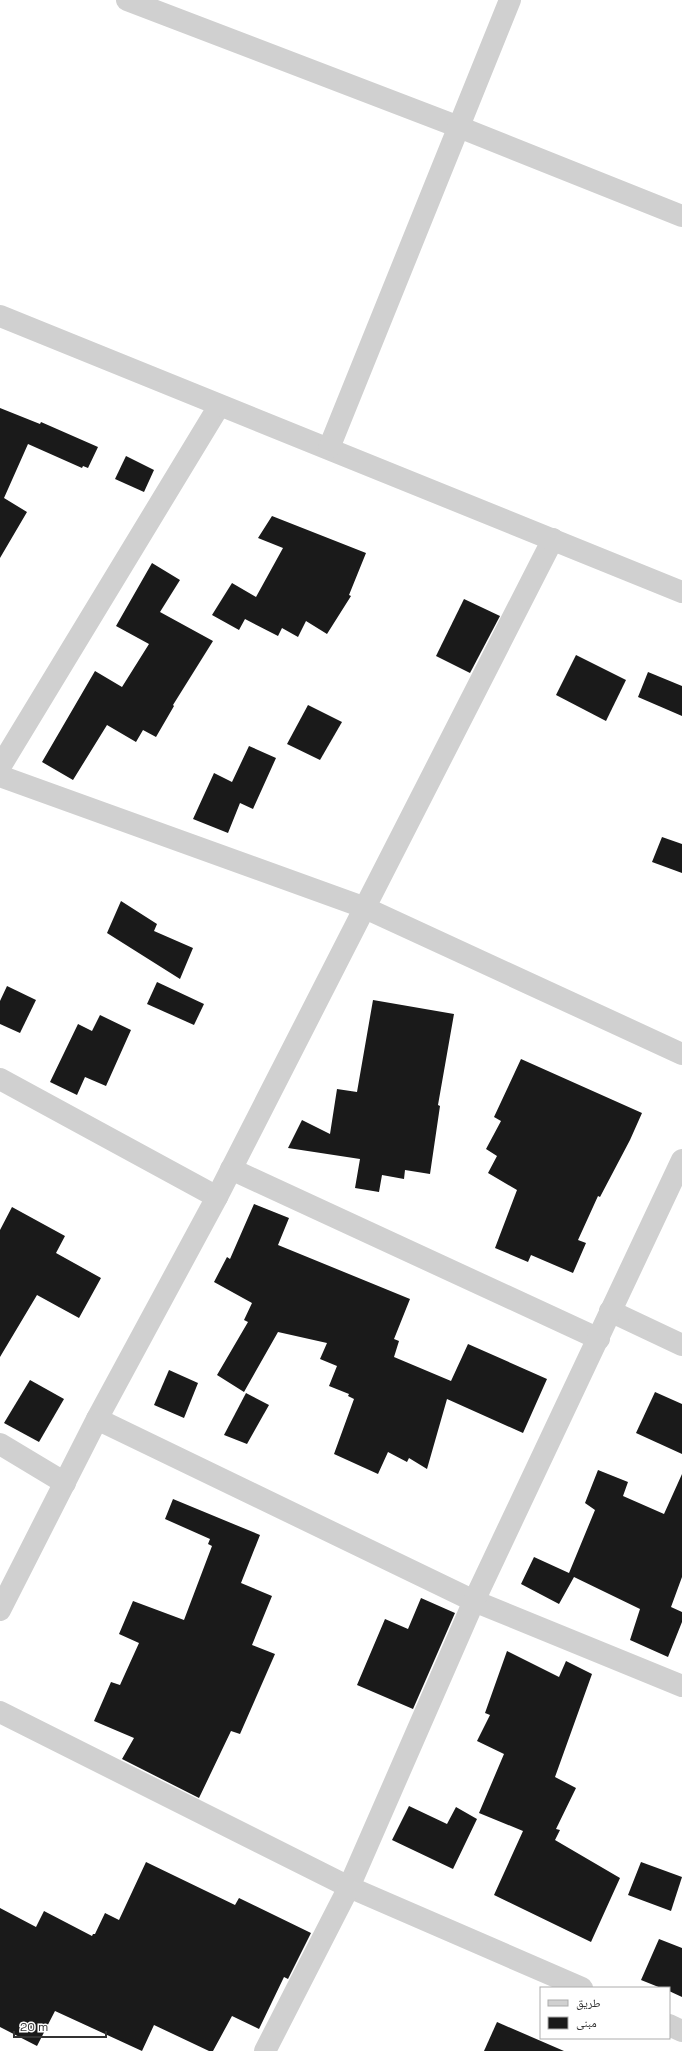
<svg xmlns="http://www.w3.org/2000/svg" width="682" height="2051" font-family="'Space Grotesk','Noto Naskh Arabic',sans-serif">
  <rect width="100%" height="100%" fill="#fff"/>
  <!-- building -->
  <g fill="#1a1a1a">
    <path d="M0,408l40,16 1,-2 57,25 -10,21 -5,-2 -1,2 -54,-24 -24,54 23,14 -27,46z"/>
    <path d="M126,456l28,14 -10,22 -29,-13z"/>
    <path d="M272,516l94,37 -17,42 2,1 -24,38 -21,-13 -8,16 -16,-9 -4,8 -33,-17 -6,11 -27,-15 20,-32 24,14 27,-49 -25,-10z"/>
    <path d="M152,563l28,17 -20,32 53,29 -40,64 1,1 -18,31 -13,-7 -7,12 -29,-17 -34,55 -31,-18 53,-91 27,16 27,-43 -33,-18z"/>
    <path d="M464,599l36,17 -30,57 -34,-17z"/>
    <path d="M576,655l50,25 -20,41 -50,-26z"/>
    <path d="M648,672l34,14v30l-44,-19z"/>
    <path d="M308,705l34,17 -22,38 -33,-16z"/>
    <path d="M249,746l27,12 -23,51 -13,-6 -12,30 -35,-14 21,-46 18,9z"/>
    <path d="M662,837l20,7v29l-30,-11z"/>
    <path d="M121,901l36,23 -3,7 39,17 -13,31 -73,-46z"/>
    <path d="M157,982l47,22 -10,21 -47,-21z"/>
    <path d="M7,986l29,14 -16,33 -20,-9v-23z"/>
    <path d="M373,1000l81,14 -16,91 2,1 -10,68 -25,-4 -1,9 -22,-4 -3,17 -24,-4 5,-29 -72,-11 14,-28 28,14 7,-45 20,3z"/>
    <path d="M100,1015l31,15 -25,56 -21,-9 -8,18 -27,-13 28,-58 14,7z"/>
    <path d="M521,1059l121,54 -12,27 -30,57 -2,-1 -20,44 8,3 -13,30 -42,-18 -3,7 -33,-14 22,-58 -29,-17 9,-17 -11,-7 15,-28 -7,-4z"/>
    <path d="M254,1204l35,14 -11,27 132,54 -16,40 5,2 -5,16 57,24 17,-37 79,35 -24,54 -76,-34 -20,70 -18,-11 -2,4 -19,-10 -10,22 -44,-20 20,-55 -6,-3 1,-2 -20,-8 8,-20 -17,-7 7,-16 -49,-11 -34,60 -27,-17 31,-53 -4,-2 8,-17 -38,-21 13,-25 3,2z"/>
    <path d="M12,1207l53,29 -9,17 45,25 -22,40 -42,-23 -37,62v-127z"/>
    <path d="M169,1370l29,13 -14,35 -30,-13z"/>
    <path d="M30,1380l34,19 -25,43 -35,-19z"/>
    <path d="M655,1392l27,12v50l-46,-21z"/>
    <path d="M246,1393l23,12 -22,39 -23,-9z"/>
    <path d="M598,1470l30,12 -5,14 41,18 18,-40v103l-11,30 11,5v10l-14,35 -38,-17 10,-31 -66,-32 -15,27 -38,-20 13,-27 35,16 26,-63 -10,-7z"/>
    <path d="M173,1499l87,36 -19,48 31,13 -20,49 23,9 -35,80 -9,-3 -32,67 -77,-39 12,-21 -40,-17 17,-39 9,3 19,-42 -20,-9 14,-33 51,19 28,-74 -4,-2 2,-5 -45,-20z"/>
    <path d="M421,1598l34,15 -42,96 -56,-24 28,-66 23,10z"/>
    <path d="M507,1651l52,26 7,-16 26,13 -37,103 21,11 -20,41 4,1 -5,10 65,38 -29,64 -97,-47 29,-64 -44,-18 25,-59 -27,-13 13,-26 -5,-2z"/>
    <path d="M409,1806l38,18 9,-17 21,12 -24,50 -61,-29z"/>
    <path d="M146,1862l89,43 4,-7 72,35 -23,46 -4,-2 -25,52 -27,-13 -19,35h-4l-55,-26 -12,26 -87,-40 -18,35 -37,-19v-119l36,19 8,-16 48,25 1,-2h2l10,-21 14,7z"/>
    <path d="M641,1862l41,15 -11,34 -43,-16z"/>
    <path d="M659,1939l23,9v49l-13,-6v-3h-8l-20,-8z"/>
    <path d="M497,2022l67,29h-80z"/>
  </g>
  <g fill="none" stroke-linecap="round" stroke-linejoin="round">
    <!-- minor -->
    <g stroke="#d0d0d0" stroke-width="22">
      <path d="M127,0l332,127 223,89"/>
      <path d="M0,767l219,-361"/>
      <path d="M0,776l363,131 319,147"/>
      <path d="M0,1079l217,118"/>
      <path d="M231,1169l368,170"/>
      <path d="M610,1311l72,34"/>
      <path d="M97,1419l377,182 208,85"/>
      <path d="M0,1444l65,39"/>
      <path d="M0,1610l97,-191 120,-222 336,-658"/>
      <path d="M0,1712l349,175 233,101"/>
      <path d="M669,2025l13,6"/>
      <path d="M265,2051l84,-164 125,-286 208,-441"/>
    </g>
    <!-- tertiary -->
    <g stroke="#d0d0d0" stroke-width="22">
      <path d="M0,316l682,276"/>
      <path d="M329,448l181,-448"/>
    </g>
  </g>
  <!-- legend -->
  <rect x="540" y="1987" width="130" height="52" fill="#ffffff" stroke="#adadad"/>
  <rect x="548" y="2000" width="20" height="6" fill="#d0d0d0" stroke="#adadad"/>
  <text x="576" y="2007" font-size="12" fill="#333333">طريق</text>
  <rect x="548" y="2017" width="20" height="12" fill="#1a1a1a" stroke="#adadad"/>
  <text x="576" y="2027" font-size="12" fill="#333333">مبنى</text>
  <!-- scale -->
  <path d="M14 2031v6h92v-6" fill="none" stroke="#333333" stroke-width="2"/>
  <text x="20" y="2031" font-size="12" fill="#333333" stroke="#ffffff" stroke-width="3" paint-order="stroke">20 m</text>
</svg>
